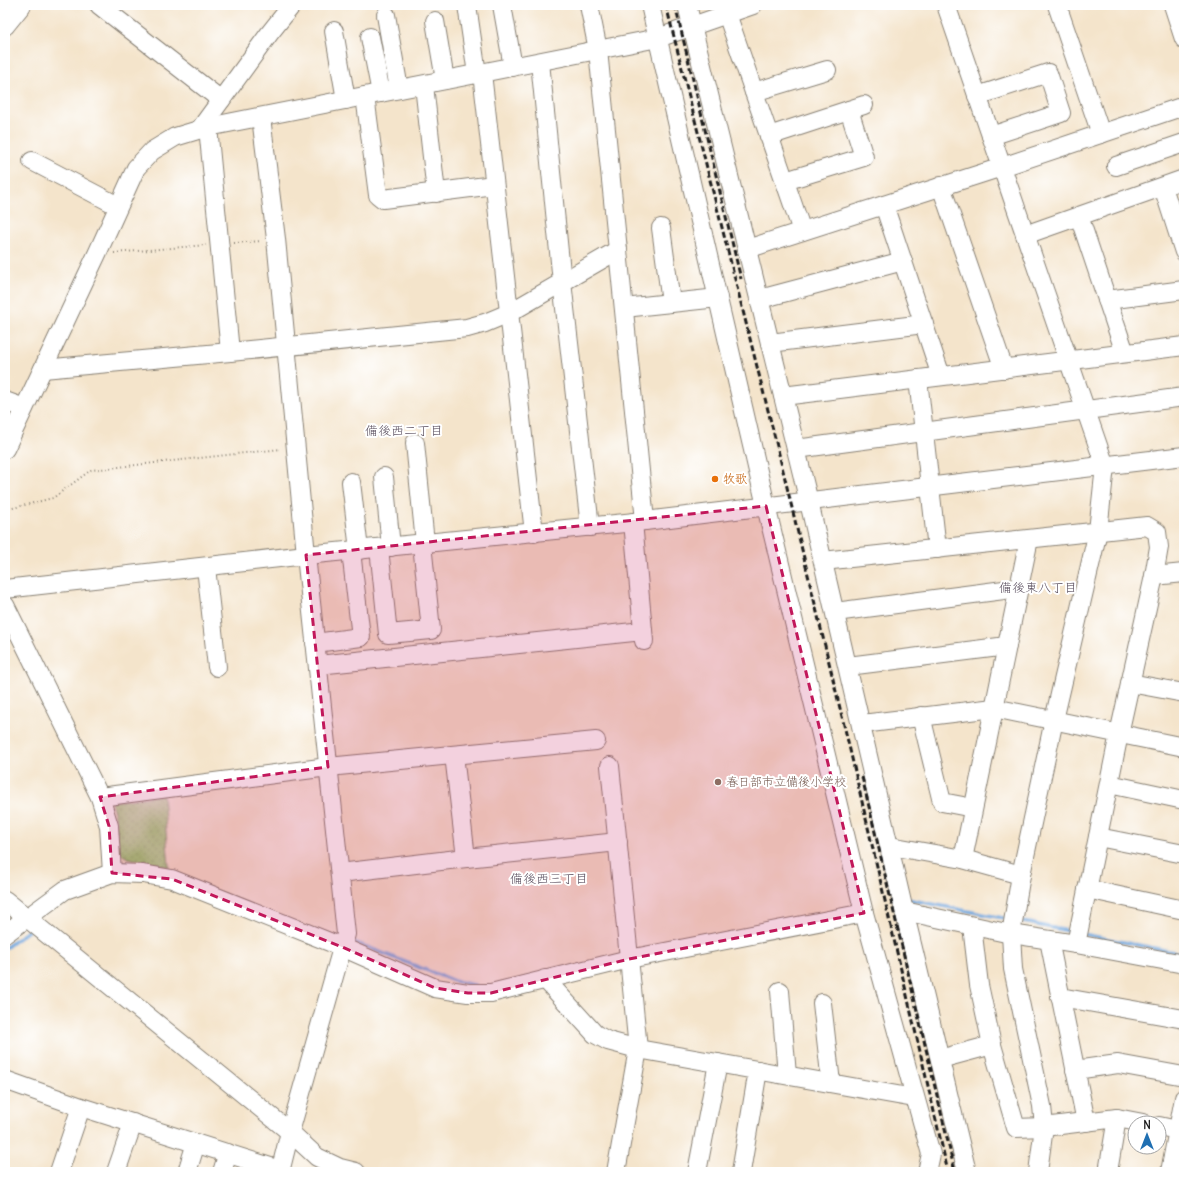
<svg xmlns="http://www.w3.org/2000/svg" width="1189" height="1177" font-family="Delius,'Klee One',sans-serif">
  <defs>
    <pattern id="grass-dots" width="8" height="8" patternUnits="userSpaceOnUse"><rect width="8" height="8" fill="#a0cd7b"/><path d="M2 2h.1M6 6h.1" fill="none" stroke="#89af6a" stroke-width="1.8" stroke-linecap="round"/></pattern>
  </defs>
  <rect width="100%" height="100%" fill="#fff"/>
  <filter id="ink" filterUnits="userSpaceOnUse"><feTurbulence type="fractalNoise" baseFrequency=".025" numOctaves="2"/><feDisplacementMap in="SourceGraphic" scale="8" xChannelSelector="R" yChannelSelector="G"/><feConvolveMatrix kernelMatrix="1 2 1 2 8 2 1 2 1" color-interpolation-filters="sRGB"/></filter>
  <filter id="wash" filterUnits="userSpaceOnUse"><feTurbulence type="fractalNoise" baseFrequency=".012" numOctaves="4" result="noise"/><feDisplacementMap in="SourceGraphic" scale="16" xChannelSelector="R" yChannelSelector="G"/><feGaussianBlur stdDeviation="0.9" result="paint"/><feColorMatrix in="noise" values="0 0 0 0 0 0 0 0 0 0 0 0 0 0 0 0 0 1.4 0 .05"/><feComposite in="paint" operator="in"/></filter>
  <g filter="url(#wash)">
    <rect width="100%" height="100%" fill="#f4e4cb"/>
    <!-- grass -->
    <path fill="url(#grass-dots)" stroke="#5e744c" d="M163,795l6,72 -41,-9 -9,-5 -4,-37 -4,-14z"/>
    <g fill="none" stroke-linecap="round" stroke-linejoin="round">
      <!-- stream -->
      <g stroke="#6ea5dc" stroke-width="3.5">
        <path d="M117,863l17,2"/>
        <path d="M907,899l101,20"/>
        <path d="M1018,921l55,11"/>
        <path d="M1083,934l101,20"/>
        <path d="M349,940l105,41 21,4"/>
        <path d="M5,948l23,-17 1,-4"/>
      </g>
    </g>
  </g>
  <g filter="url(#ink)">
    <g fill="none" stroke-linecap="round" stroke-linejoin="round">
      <!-- minor casing -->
      <g stroke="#888074" stroke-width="20">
        <g id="minor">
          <path d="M99,5l122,95"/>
          <path d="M467,5l10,69"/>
          <path d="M502,5l11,62"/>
          <path d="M589,5l9,45 47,471"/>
          <path d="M650,5l116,501 98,407 67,241 -4,18"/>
          <path d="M687,5l122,497 95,409 63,261"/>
          <path d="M946,5l159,461 -7,65 -44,189 -33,155 -10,59 2,35 29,137 2,21 -6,45"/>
          <path d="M1057,5l44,129"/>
          <path d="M1173,5l11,34"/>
          <path d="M727,14l75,217"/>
          <path d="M386,15l13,74"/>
          <path d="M435,21l10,59"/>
          <path d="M5,26l17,-21"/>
          <path d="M334,31l12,69"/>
          <path d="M370,37l11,56"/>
          <path d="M540,62l22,220 28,245"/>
          <path d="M482,73l52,460"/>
          <path d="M424,85l12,108"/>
          <path d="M754,92l73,-22"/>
          <path d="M365,96l13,99 5,4 111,-14"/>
          <path d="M977,96l71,-23 13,40 -70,23"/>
          <path d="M261,117l15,122 30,316 40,379 -56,198 -10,40"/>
          <path d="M208,127l22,225"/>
          <path d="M200,129l69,-95 23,-29"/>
          <path d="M769,136l95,-31"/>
          <path d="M32,161l86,45"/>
          <path d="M1116,166l68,-23"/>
          <path d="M785,181l79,-24 -15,-47"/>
          <path d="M941,186l63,183"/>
          <path d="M1163,187l21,65"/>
          <path d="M884,205l57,171"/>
          <path d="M1079,216l46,137"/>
          <path d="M661,228l10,75"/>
          <path d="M1025,235l159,-56"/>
          <path d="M747,249l255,-82 182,-61"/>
          <path d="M760,299l143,-38"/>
          <path d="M1107,300l77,-10"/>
          <path d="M624,308l94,-10"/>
          <path d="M770,343l154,-19"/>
          <path d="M43,369l187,-17 237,-24 18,-5 24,-10 109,-63"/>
          <path d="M918,379l19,170"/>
          <path d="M783,396l401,-50"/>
          <path d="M5,401l19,7"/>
          <path d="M415,443l10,100"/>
          <path d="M5,449l92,-195 39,-86 16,-17 23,-14 33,-10 450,-89 95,-33"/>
          <path d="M796,449l388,-52"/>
          <path d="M384,477l7,70"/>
          <path d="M351,482l8,68"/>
          <path d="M633,522l11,119"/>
          <path d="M379,548l9,86 43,-4 -9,-86"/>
          <path d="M823,561l324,-35 10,6 2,15 -5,29 -35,158 -43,210"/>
          <path d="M206,567l11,100"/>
          <path d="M1154,576l30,-3"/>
          <path d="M5,589l301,-34 339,-34 539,-65"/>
          <path d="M5,605l95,192 9,29 3,47"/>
          <path d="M835,612l184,-24"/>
          <path d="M315,643l46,-6 -10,-86"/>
          <path d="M318,665l325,-34"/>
          <path d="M848,666l159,-20"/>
          <path d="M1130,683l54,10"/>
          <path d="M921,716l21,86 31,6"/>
          <path d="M862,724l132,-16 190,39"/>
          <path d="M454,755l12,103"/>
          <path d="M610,766l28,283 -22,123"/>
          <path d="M1109,784l75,16"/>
          <path d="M100,797l228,-30 268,-26"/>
          <path d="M1098,837l86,17"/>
          <path d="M890,846l73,13 58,16"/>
          <path d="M963,859l66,-320"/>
          <path d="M340,873l126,-15 152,-16"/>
          <path d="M1087,889l97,21"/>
          <path d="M5,900l285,232 27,25 23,11 16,4"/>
          <path d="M904,911l107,23 65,10 108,20"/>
          <path d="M972,926l7,59 13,60 24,83 28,-1 73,-9 26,5"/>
          <path d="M5,934l60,-44 47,-17 31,1 29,5 170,68 93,41 33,5h23l138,-34 235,-46"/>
          <path d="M1049,940l37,182"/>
          <path d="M545,979l50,55 13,7 30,8 276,49"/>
          <path d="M780,991l7,84"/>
          <path d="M1060,997l124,22"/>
          <path d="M822,1003l9,80"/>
          <path d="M940,1059l52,-14"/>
          <path d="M1075,1070l43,-6 66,12"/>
          <path d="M5,1080l76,27 199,63"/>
          <path d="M1159,1126l18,4"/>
          <path d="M59,1172l22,-65"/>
          <path d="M116,1172l17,-49"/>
          <path d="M187,1172l9,-29"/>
          <path d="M222,1172l6,-19"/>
          <path d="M697,1172l21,-109"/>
          <path d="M741,1172l17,-102"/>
          <path d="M1108,1172l9,-54"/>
          <path d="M1170,1172l14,-74"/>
        </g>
      </g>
      <!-- path -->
      <g stroke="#888074" stroke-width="2" stroke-dasharray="1 3" stroke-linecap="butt">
        <path d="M234,243l27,-2"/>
        <path d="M114,253l92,-8"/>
        <path d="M5,510l48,-12 38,-28 190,-21"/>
      </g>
      <!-- minor -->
      <use href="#minor" stroke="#fff" stroke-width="18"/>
      <!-- rail -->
      <g stroke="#1c1c1c" stroke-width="3" stroke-dasharray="6 3" stroke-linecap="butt">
        <path d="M666,5l114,453 70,292 98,422"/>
        <path d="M675,5l66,274"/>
        <path d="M862,777l93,395"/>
      </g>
    </g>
  </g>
  <!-- marked area -->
  <path fill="#c2185b" fill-opacity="0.2" stroke="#c2185b" stroke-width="3" stroke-dasharray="8 5" stroke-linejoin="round" d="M766,506l98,407 -235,46 -138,34h-23l-33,-5 -93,-41 -170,-68 -60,-6 -3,-47 -9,-29 228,-30 -22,-212z"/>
  <!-- markers -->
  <circle fill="#e8710a" stroke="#fff" stroke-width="1.5" cx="715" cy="479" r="4"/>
  <circle fill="#8d6e63" stroke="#fff" stroke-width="1.5" cx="718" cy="782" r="4"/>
  <g text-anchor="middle" stroke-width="4" stroke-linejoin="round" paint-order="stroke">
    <!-- food labels -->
    <g font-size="12" fill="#c56008" stroke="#fff" text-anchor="start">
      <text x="723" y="483">牧歌</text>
    </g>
    <!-- education labels -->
    <g font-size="12" fill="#785e54" stroke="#fff" text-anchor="start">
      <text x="726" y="786">春日部市立備後小学校</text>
    </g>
    <!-- neighbourhood labels -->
    <g font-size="13" fill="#5a4f5f" stroke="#fff">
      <text x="404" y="435">備後西二丁目</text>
      <text x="1038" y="592">備後東八丁目</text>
      <text x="549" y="883">備後西三丁目</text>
    </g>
  </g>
  <!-- margin -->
  <rect width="1189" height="1177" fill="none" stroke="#fff" stroke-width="20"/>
  <!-- north arrow -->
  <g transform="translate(1147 1135)"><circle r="19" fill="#ffffff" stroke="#a4a4a4"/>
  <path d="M0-3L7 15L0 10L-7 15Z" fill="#1f6fb2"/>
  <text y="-6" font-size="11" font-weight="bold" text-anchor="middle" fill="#1c1c1c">N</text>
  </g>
</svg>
